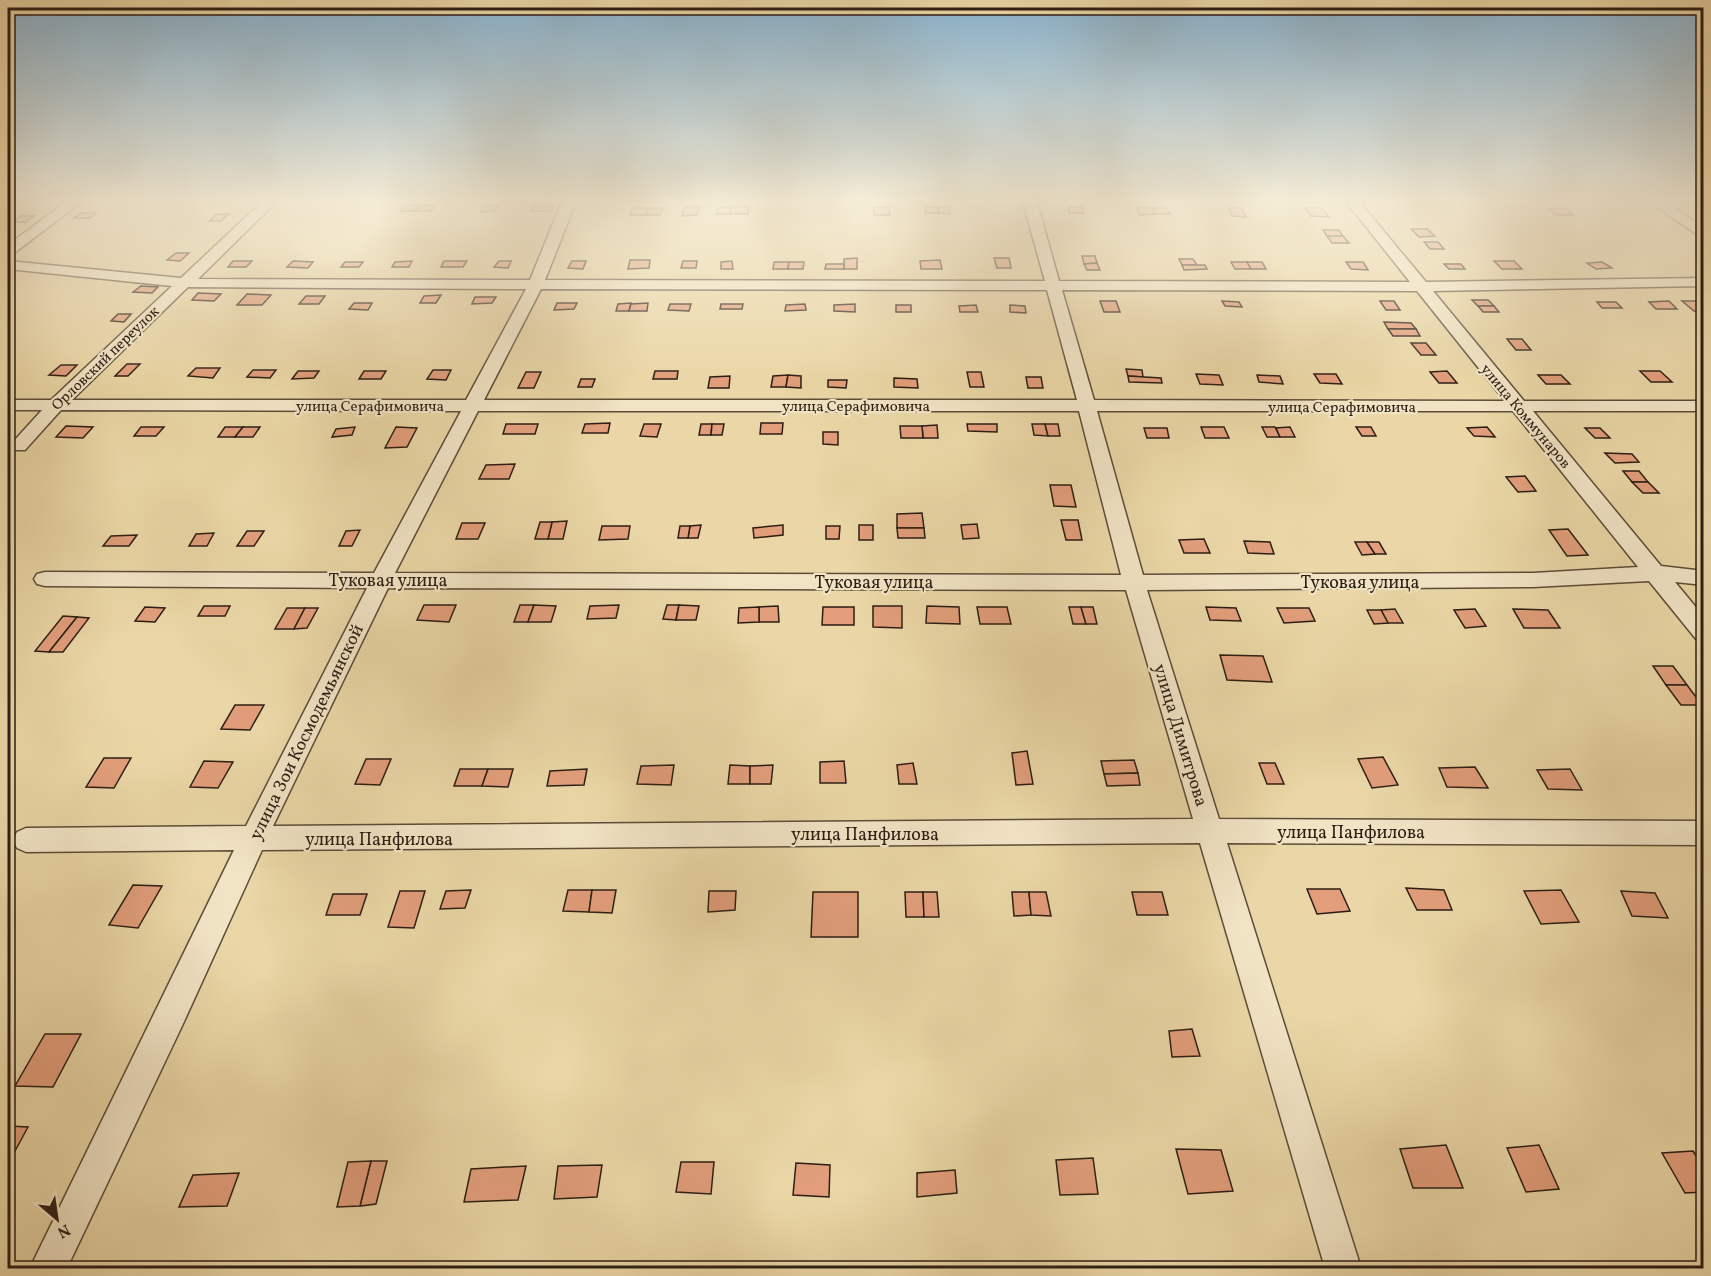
<svg xmlns="http://www.w3.org/2000/svg" width="1711" height="1276" font-family="Vollkorn,serif">
  <rect width="100%" height="100%" fill="#ead6a6"/>
  <filter id="stains"><feTurbulence type="fractalNoise" baseFrequency=".00333" numOctaves="4"/><feColorMatrix values="0 0 0 0 .2 0 0 0 0 .09 0 0 0 0 .02 0 0 0 .5 -.17"/></filter>
  <radialGradient id="worn" r=".72"><stop offset=".6" stop-color="#630" stop-opacity="0"/><stop offset="1" stop-color="#630" stop-opacity=".3"/></radialGradient>
  <!-- building -->
  <g fill="#e29e7b" stroke="#2d1e14" stroke-width="1.5">
    <path d="M405,205h15l-4,6h-15z"/>
    <path d="M420,205h16l-5,6h-15z"/>
    <path d="M484,205h14l-3,6 -14,1z"/>
    <path d="M534,205l20,1 -3,5h-20z"/>
    <path d="M685,207h15l-3,8 -15,1z"/>
    <path d="M719,207h13l-2,7h-14z"/>
    <path d="M731,207h18l-1,7h-18z"/>
    <path d="M874,207h15l1,8h-16z"/>
    <path d="M925,207h13v6h-12z"/>
    <path d="M938,207h11l1,7 -12,-1z"/>
    <path d="M1068,207h14l2,6h-15z"/>
    <path d="M633,208h16l-3,7h-16z"/>
    <path d="M649,208h14l-3,7h-14z"/>
    <path d="M1137,208h15l3,6 -15,1z"/>
    <path d="M1152,208h14l4,6h-15z"/>
    <path d="M1228,208h13l5,9 -14,-1z"/>
    <path d="M1305,208h17l7,9 -18,-1z"/>
    <path d="M1565,208l8,7h-16l-8,-6z"/>
    <path d="M81,213h15l-6,5h-16z"/>
    <path d="M217,214h12l-8,7h-12z"/>
    <path d="M21,216h13l-8,6h-13z"/>
    <path d="M1411,229h16l8,7 -16,1z"/>
    <path d="M1323,230h16l4,6h-16z"/>
    <path d="M1327,236h16l6,7h-17z"/>
    <path d="M1424,242h14l6,7h-14z"/>
    <path d="M176,253h13l-9,8 -13,-1z"/>
    <path d="M1082,256h13l2,7 -13,1z"/>
    <path d="M857,258v11h-13v-10z"/>
    <path d="M994,258h15l2,10h-14z"/>
    <path d="M1179,259h14l4,6h-15z"/>
    <path d="M630,260h20l-1,8 -21,1z"/>
    <path d="M940,260l2,9h-21l-1,-8z"/>
    <path d="M233,261h19l-6,6h-18z"/>
    <path d="M293,261l20,1 -5,6 -21,-1z"/>
    <path d="M412,261l-3,6h-17l3,-5z"/>
    <path d="M444,261h23l-4,6h-22z"/>
    <path d="M499,261h12l-3,7 -14,-1z"/>
    <path d="M572,261h14l-3,8 -15,-1z"/>
    <path d="M683,261h14l-1,7h-15z"/>
    <path d="M732,261l1,8h-12v-7z"/>
    <path d="M1494,261h20l8,8h-20z"/>
    <path d="M345,262h18l-4,5h-18z"/>
    <path d="M774,262h15l-1,7h-15z"/>
    <path d="M789,262h15l-1,7h-15z"/>
    <path d="M1231,262h16l4,7h-16z"/>
    <path d="M1247,262h15l4,7h-15z"/>
    <path d="M1346,262h17l5,8 -17,-1z"/>
    <path d="M1602,262l10,6 -16,1 -9,-6z"/>
    <path d="M1097,263l3,7h-13l-3,-6z"/>
    <path d="M826,264h18v5h-19z"/>
    <path d="M1444,264h17l4,5h-16z"/>
    <path d="M1182,265h23l2,4 -23,1z"/>
    <path d="M141,286l17,1 -6,6 -19,-1z"/>
    <path d="M198,293l23,1 -7,7 -22,-1z"/>
    <path d="M247,294l24,1 -9,10h-25z"/>
    <path d="M441,295l-5,8h-16l4,-7z"/>
    <path d="M306,296h19l-6,8h-20z"/>
    <path d="M475,297h21l-4,6 -20,1z"/>
    <path d="M1472,300h16l6,6h-16z"/>
    <path d="M1100,301h16l4,11h-16z"/>
    <path d="M1222,301l17,1 3,5 -17,-1z"/>
    <path d="M1380,301h14l6,9h-14z"/>
    <path d="M1669,301l8,8h-21l-7,-7z"/>
    <path d="M1682,301h22v10h-10z"/>
    <path d="M1597,302h19l6,6h-20z"/>
    <path d="M354,303h18l-4,7 -19,-1z"/>
    <path d="M557,303h20l-3,6 -20,1z"/>
    <path d="M631,303l-2,8h-13l2,-7z"/>
    <path d="M648,303l-1,8h-18l2,-7z"/>
    <path d="M670,304h21l-2,7 -21,-1z"/>
    <path d="M721,304h22l-1,5h-22z"/>
    <path d="M805,304l1,6 -21,1 1,-6z"/>
    <path d="M855,304v8l-21,-1v-6z"/>
    <rect x="896" y="305" width="15" height="7"/>
    <path d="M976,305l2,7h-18l-1,-6z"/>
    <path d="M1010,305l15,1 1,7 -16,-1z"/>
    <path d="M1478,306h16l5,6h-16z"/>
    <path d="M118,314h13l-7,8 -13,-1z"/>
    <path d="M1384,322l27,1 5,6h-28z"/>
    <path d="M1388,329h28l4,7h-27z"/>
    <path d="M1507,339h15l9,11h-15z"/>
    <path d="M1411,343h15l10,12h-15z"/>
    <path d="M127,364h13l-12,12h-13z"/>
    <path d="M61,365h16l-11,11 -17,-1z"/>
    <path d="M196,368h24l-7,10 -25,-2z"/>
    <path d="M1126,369l16,1 1,7 -15,-1z"/>
    <path d="M253,370h23l-6,8 -23,-1z"/>
    <path d="M433,370h18l-5,10 -19,-1z"/>
    <path d="M298,371h21l-5,7 -22,1z"/>
    <path d="M364,371h22l-5,8h-22z"/>
    <path d="M655,371h23l-1,8h-24z"/>
    <path d="M1447,371l10,12h-18l-9,-11z"/>
    <path d="M1640,371h20l12,11h-21z"/>
    <path d="M526,372h15l-7,16h-16z"/>
    <path d="M967,372h14l3,15h-14z"/>
    <path d="M1196,374l23,1 4,10 -23,-1z"/>
    <path d="M1314,374h22l6,10 -22,-1z"/>
    <path d="M788,375l-2,12h-15l2,-11z"/>
    <path d="M788,375l13,1v12l-15,-1z"/>
    <path d="M1257,375l23,1 3,8 -24,-2z"/>
    <path d="M1538,375h23l9,9h-24z"/>
    <path d="M730,376l-1,12h-21l2,-11z"/>
    <path d="M1128,376l33,2 1,5 -33,-1z"/>
    <path d="M1026,377h15l2,11h-15z"/>
    <path d="M894,378l23,1 1,9 -24,-1z"/>
    <path d="M581,379h14l-3,8h-14z"/>
    <path d="M828,380h19l-1,8 -18,-1z"/>
    <path d="M610,423l-2,10h-26l3,-9z"/>
    <path d="M761,423h22l-1,11h-22z"/>
    <path d="M506,424h32l-3,10h-32z"/>
    <path d="M644,424h17l-4,13 -17,-1z"/>
    <path d="M701,424h11l-1,11h-12z"/>
    <path d="M712,424h12l-2,11h-11z"/>
    <path d="M967,424h30v8l-29,-1z"/>
    <path d="M1032,424h13l3,12 -14,-1z"/>
    <path d="M1045,424h13l2,12h-12z"/>
    <path d="M937,425l1,13h-15l-1,-12z"/>
    <path d="M66,426l27,1 -10,11 -27,-1z"/>
    <path d="M900,426h22l1,12h-22z"/>
    <path d="M141,427h23l-8,9h-22z"/>
    <path d="M225,427h18l-8,10h-17z"/>
    <path d="M243,427h17l-7,10h-18z"/>
    <path d="M355,427l-3,8 -20,2 4,-8z"/>
    <path d="M396,427l21,1 -10,19 -22,1z"/>
    <path d="M1201,427h23l5,11h-24z"/>
    <path d="M1262,427h13l5,10h-13z"/>
    <path d="M1290,427l5,10h-15l-4,-9z"/>
    <path d="M1356,427h15l5,9h-14z"/>
    <path d="M1487,427l8,10 -21,-1 -7,-8z"/>
    <path d="M1144,428h23l2,10h-22z"/>
    <path d="M1585,428h15l10,10h-15z"/>
    <path d="M823,432h15v13l-15,-1z"/>
    <path d="M1605,453l27,1 7,8 -24,1z"/>
    <path d="M515,464l-6,15h-30l7,-14z"/>
    <path d="M1623,471h16l9,11h-16z"/>
    <path d="M1525,476l11,15 -18,1 -12,-15z"/>
    <path d="M1632,482h16l11,11h-16z"/>
    <path d="M1050,485h21l5,22 -22,-1z"/>
    <path d="M922,513l2,15h-27v-14z"/>
    <path d="M1061,520h17l4,20h-16z"/>
    <path d="M567,521l-4,18h-15l4,-17z"/>
    <path d="M540,522h12l-4,17h-13z"/>
    <path d="M462,523h23l-7,16h-22z"/>
    <path d="M977,524l2,14 -16,1 -2,-14z"/>
    <path d="M701,525l-3,13h-10l2,-12z"/>
    <path d="M783,525v10l-29,3 -1,-10z"/>
    <rect x="859" y="525" width="14" height="15"/>
    <path d="M602,526h28l-2,13 -29,1z"/>
    <path d="M680,526h10l-2,12h-10z"/>
    <path d="M826,526h14l-1,13h-13z"/>
    <path d="M897,528h27l1,10h-27z"/>
    <path d="M1568,529l20,26 -21,1 -18,-26z"/>
    <path d="M360,530l-8,16h-13l7,-15z"/>
    <path d="M247,531h17l-10,15h-17z"/>
    <path d="M214,533l-7,13h-18l7,-12z"/>
    <path d="M137,535l-8,11h-26l8,-10z"/>
    <path d="M1204,539l6,14h-26l-5,-13z"/>
    <path d="M1244,541l26,1 4,12 -26,-1z"/>
    <path d="M1355,542h12l8,12 -13,1z"/>
    <path d="M1367,542h12l7,12h-11z"/>
    <path d="M424,605h32l-7,17 -32,-2z"/>
    <path d="M520,605h14l-6,17h-14z"/>
    <path d="M534,605l22,1 -5,16h-23z"/>
    <path d="M619,605l-3,13 -29,1 3,-13z"/>
    <path d="M667,605h12l-3,15 -13,-1z"/>
    <path d="M679,605l20,1 -3,14h-20z"/>
    <path d="M204,606h26l-5,10h-27z"/>
    <path d="M778,606l1,16h-20v-15z"/>
    <path d="M873,606h29v22l-29,-1z"/>
    <path d="M927,606l32,1 1,17 -34,-1z"/>
    <path d="M145,607l20,1 -10,14 -20,-1z"/>
    <path d="M759,607v15l-21,1 1,-15z"/>
    <path d="M823,607h31v18h-32z"/>
    <path d="M977,607h30l4,17h-31z"/>
    <path d="M1069,607h12l5,17h-13z"/>
    <path d="M1081,607h12l4,17h-11z"/>
    <path d="M1206,607l30,1 5,13 -31,-1z"/>
    <path d="M287,608h18l-11,21h-19z"/>
    <path d="M305,608h13l-11,20 -13,1z"/>
    <path d="M1277,608h32l6,13 -31,2z"/>
    <path d="M1395,609l8,14h-15l-7,-13z"/>
    <path d="M1475,609l11,17 -21,2 -11,-18z"/>
    <path d="M1513,609l35,1 12,18h-36z"/>
    <path d="M1367,610h14l7,13 -14,1z"/>
    <path d="M63,616l14,1 -28,35 -14,-1z"/>
    <path d="M77,617l12,1 -26,34h-14z"/>
    <path d="M1220,655l43,1 9,26 -45,-2z"/>
    <path d="M1653,666h20l14,19h-21z"/>
    <path d="M1666,685h21l15,20h-21z"/>
    <path d="M235,705h29l-14,25 -29,-1z"/>
    <path d="M1027,751l6,33 -17,1 -4,-32z"/>
    <path d="M1383,757l15,28 -26,3 -14,-29z"/>
    <path d="M104,758h27l-17,30 -28,-1z"/>
    <path d="M366,759h25l-11,26 -25,-1z"/>
    <path d="M1134,760l4,13 -34,1 -3,-13z"/>
    <path d="M204,761l29,1 -15,26 -28,-1z"/>
    <path d="M844,761l2,22h-26v-21z"/>
    <path d="M913,763l4,21h-18l-2,-19z"/>
    <path d="M1259,763h16l9,21h-17z"/>
    <path d="M674,765l-3,20 -34,-1 4,-18z"/>
    <path d="M730,765l20,1v18h-22z"/>
    <path d="M773,765l-2,19h-21v-18z"/>
    <path d="M1475,767l13,21 -41,-1 -8,-19z"/>
    <path d="M460,769h28l-6,17h-28z"/>
    <path d="M488,769h25l-5,18 -26,-1z"/>
    <path d="M587,769l-3,16 -37,1 3,-15z"/>
    <path d="M1570,769l12,21 -34,-1 -11,-19z"/>
    <path d="M1138,773l2,12 -33,1 -3,-12z"/>
    <path d="M133,885l29,1 -24,42 -29,-3z"/>
    <path d="M1406,888l38,2 8,20h-35z"/>
    <path d="M1307,889h33l10,22 -33,3z"/>
    <path d="M471,890l-6,18 -25,1 6,-18z"/>
    <path d="M568,890h24l-3,22 -26,-1z"/>
    <path d="M592,890h24l-4,23 -23,-1z"/>
    <path d="M1561,890l18,32 -38,2 -17,-33z"/>
    <path d="M400,891h25l-11,37 -26,-1z"/>
    <path d="M709,891h27l-1,19 -27,2z"/>
    <path d="M1621,891l34,2 13,25 -36,-2z"/>
    <path d="M813,892h45v45h-47z"/>
    <path d="M905,892h18l1,25h-18z"/>
    <path d="M923,892h14l2,25h-15z"/>
    <path d="M1012,892h17l2,23 -17,1z"/>
    <path d="M1029,892h17l5,24 -20,-1z"/>
    <path d="M1132,892h30l6,23h-31z"/>
    <path d="M333,894h34l-7,21h-34z"/>
    <path d="M1192,1029l8,27 -28,1 -3,-26z"/>
    <path d="M45,1034h36l-28,53 -38,-1z"/>
    <path d="M8,1126l20,1 -20,37z"/>
    <path d="M1446,1145l17,43h-50l-13,-39z"/>
    <path d="M1539,1145l20,44 -33,3 -19,-44z"/>
    <path d="M1176,1149l45,1 12,41 -45,3z"/>
    <path d="M1693,1151l11,17v24l-19,1 -23,-40z"/>
    <path d="M1093,1158l5,36 -38,1 -4,-35z"/>
    <path d="M371,1161h16l-11,43 -16,2z"/>
    <path d="M371,1161l-11,45 -23,1 11,-45z"/>
    <path d="M681,1162h33l-3,32 -35,-2z"/>
    <path d="M796,1163l34,2 -1,32 -36,-2z"/>
    <path d="M602,1165l-5,32 -43,2 4,-33z"/>
    <path d="M526,1166l-8,34 -54,2 7,-33z"/>
    <path d="M955,1170l2,23 -40,4v-24z"/>
    <path d="M239,1173l-12,33 -48,1 14,-32z"/>
  </g>
  <g fill="none" stroke-linecap="round" stroke-linejoin="round">
    <!-- minor casing -->
    <g stroke="#5c4c38" stroke-width="3">
      <g id="minor">
        <path d="M70,199h15l-72,55 -5,1v-10z"/>
        <path d="M265,199h14l-81,80 332,1 33,-81h14l-32,81 500,1 -23,-82h14l23,82 351,1 -66,-83h13l69,83 278,-4v8l-271,5 91,110h180v10h-171l128,155 43,5v14l-29,-3 29,35v24l-8,-2 -47,-58 -116,6 -386,3 72,229 485,2v24l-477,-2 134,425h-36l-125,-425 -938,7 -80,176 -115,242h-37l204,-418 -208,2 -9,-4 -4,-8 4,-8 9,-4 220,-2 121,-238 -322,-2 -8,-2 -3,-5 3,-5 8,-2 329,1 87,-162 -400,-1 -36,40h-12l-3,-4 3,-4 29,-32h-34v-10h43l121,-114 -164,-17v-8l173,17zM188,287l338,2 -60,111h-394zM541,289l506,1 30,110h-593zM1062,290l355,1 88,110 -411,-1zM478,411h601l42,164 -726,-2zM1097,411h416l125,156 -105,6 -390,2zM388,588l738,2 67,229 -920,7z"/>
        <path d="M1645,199h15l44,29v11z"/>
      </g>
    </g>
    <!-- minor -->
    <use href="#minor" fill="#f1e4c5" fill-rule="evenodd"/>
  </g>
  <!-- sky -->
  <linearGradient id="sky" x2="0" y2="1"><stop stop-color="#89b5d2"/><stop offset="0.53" stop-color="#f6edd7"/><stop offset="1" stop-color="#f6edd7" stop-opacity="0"/></linearGradient>
  <rect width="1711" height="378" fill="url(#sky)"/>
  <g text-anchor="middle" stroke-width="4.5" stroke-linejoin="round" paint-order="stroke">
    <!-- far-street labels -->
    <g font-size="15" fill="#2d1e14" stroke="#f1e4c5">
      <text transform="translate(105 358) rotate(-44)" y="5">Орловский переулок</text>
      <text x="370" y="411">улица Серафимовича</text>
      <text x="856" y="411">улица Серафимовича</text>
      <text x="1342" y="412">улица Серафимовича</text>
      <text transform="translate(1526 416) rotate(50)" y="5">улица Коммунаров</text>
    </g>
    <!-- street labels -->
    <g font-size="18" fill="#2d1e14" stroke="#f1e4c5">
      <text x="388" y="586">Туковая улица</text>
      <text x="874" y="588">Туковая улица</text>
      <text x="1360" y="588">Туковая улица</text>
      <text transform="translate(306 732) rotate(-64)" y="6">улица Зои Космодемьянской</text>
      <text transform="translate(1181 735) rotate(73)" y="6">улица Димитрова</text>
      <text x="1351" y="838">улица Панфилова</text>
      <text x="865" y="840">улица Панфилова</text>
      <text x="379" y="845">улица Панфилова</text>
    </g>
  </g>
  <!-- margin -->
  <rect width="1711" height="1276" fill="none" stroke="#ead6a6" stroke-width="30"/>
  <rect x="9" y="9" width="1693" height="1258" fill="none" stroke="#2d1e14" stroke-width="3"/>
  <rect x="15" y="15" width="1681" height="1246" fill="none" stroke="#2d1e14" stroke-width="1.5"/>
  <!-- north arrow -->
  <g transform="translate(57 1219) rotate(151)" stroke="#f1e4c5" stroke-width="4.5" paint-order="stroke">
  <path d="M0-4.5L10 22L0 15L-10 22Z" fill="#2d1e14"/>
  <text y="-9" font-size="16" font-weight="bold" text-anchor="middle" fill="#2d1e14">N</text>
  </g>
  <rect width="100%" height="100%" filter="url(#stains)"/>
  <rect width="100%" height="100%" fill="url(#worn)"/>
</svg>
